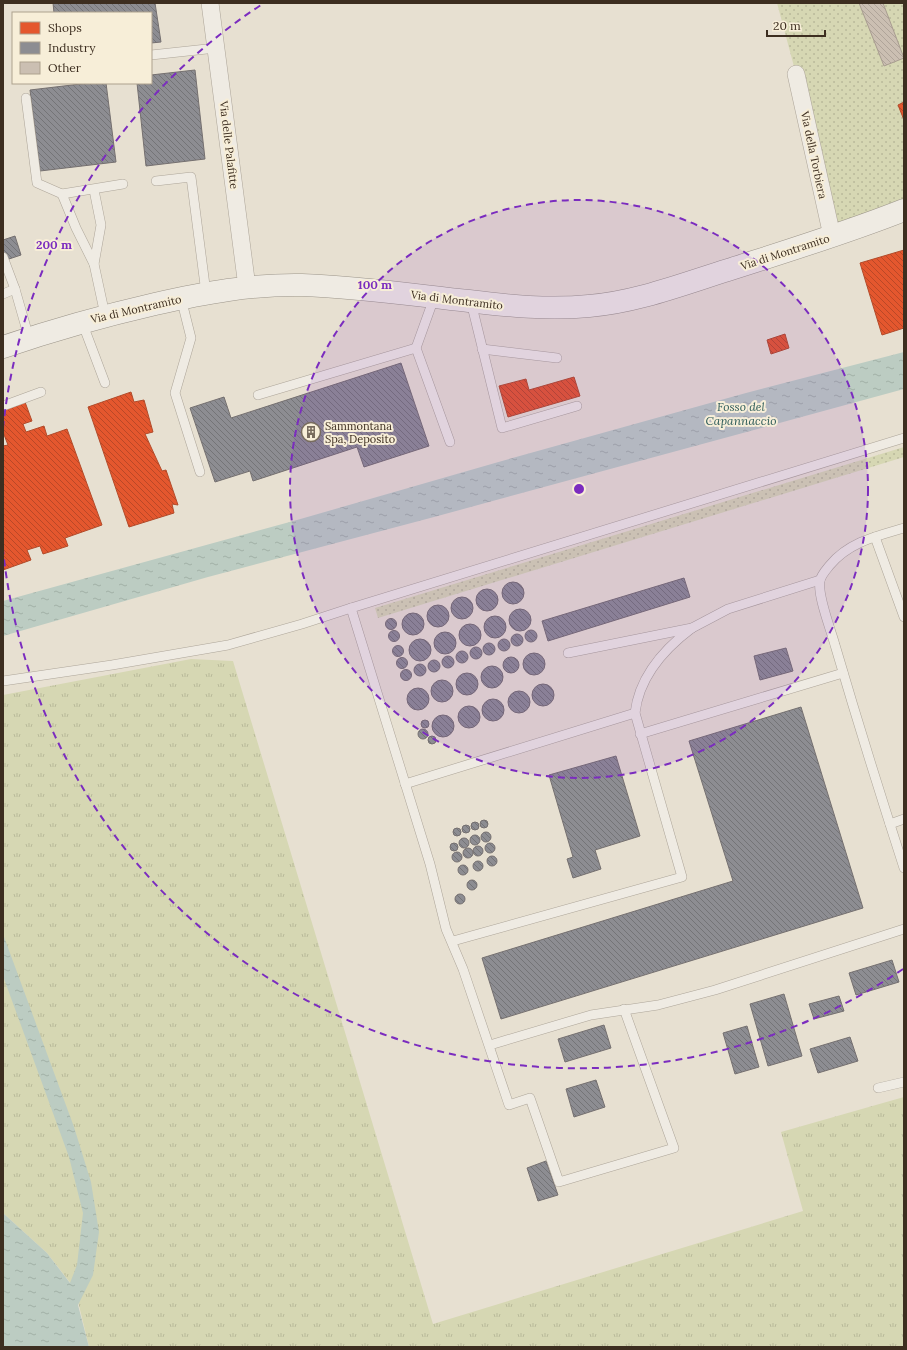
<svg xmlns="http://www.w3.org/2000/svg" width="907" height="1350" font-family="Lora,serif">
  <defs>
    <pattern id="grass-tufts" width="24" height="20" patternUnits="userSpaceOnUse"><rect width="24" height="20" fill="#d6d7b3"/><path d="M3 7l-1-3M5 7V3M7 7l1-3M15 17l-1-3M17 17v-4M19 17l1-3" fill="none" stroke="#b9b99a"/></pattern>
    <pattern id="garden-dots" width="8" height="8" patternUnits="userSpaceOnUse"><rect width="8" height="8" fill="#d6d7b3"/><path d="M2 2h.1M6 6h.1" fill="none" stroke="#b9b99a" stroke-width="1.8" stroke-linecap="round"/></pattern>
    <pattern id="water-ripples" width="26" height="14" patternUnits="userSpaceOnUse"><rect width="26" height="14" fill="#bcccc2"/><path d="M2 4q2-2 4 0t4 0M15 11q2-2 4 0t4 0" fill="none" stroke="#a2b0a6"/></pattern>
    <pattern id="shops-back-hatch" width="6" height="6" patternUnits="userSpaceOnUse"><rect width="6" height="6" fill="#e4572e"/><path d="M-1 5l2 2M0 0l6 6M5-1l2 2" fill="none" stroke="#ba4827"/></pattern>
    <pattern id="industry-back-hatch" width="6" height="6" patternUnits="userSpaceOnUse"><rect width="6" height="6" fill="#8d8d92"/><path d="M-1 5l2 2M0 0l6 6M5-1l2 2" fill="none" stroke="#747477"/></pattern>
    <pattern id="building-back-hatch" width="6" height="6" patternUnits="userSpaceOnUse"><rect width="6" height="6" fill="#cbbfb2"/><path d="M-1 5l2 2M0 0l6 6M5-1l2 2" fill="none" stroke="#afa499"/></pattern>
  </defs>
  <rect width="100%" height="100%" fill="#e7e0d1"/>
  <!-- grass -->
  <path fill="url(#grass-tufts)" d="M191,659l42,2 200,663 370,-113 -22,-79 123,-35v250h-815l-14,-58 -28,-36 -44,-40v-518z"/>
  <!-- garden -->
  <g fill="url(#garden-dots)">
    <path d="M777,3h127v207l-72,26 -36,-162z"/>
    <path d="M904,447v10l-526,161 -3,-10z"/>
  </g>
  <!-- water -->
  <g fill="url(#water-ripples)">
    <path d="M904,352v37l-470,128 -226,60 -205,59v-35l294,-81 198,-57 251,-70z"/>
    <path d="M3,934l71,193 17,55 8,50 -6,43 -15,30 11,42h-86v-134l44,40 23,30 7,-18 6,-52 -14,-56 -66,-181z"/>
  </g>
  <!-- shops -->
  <g fill="url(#shops-back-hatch)" stroke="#b24b2a">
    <path d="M904,102v18l-6,-15z"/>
    <path d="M904,250v78l-22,7 -22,-72z"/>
    <path d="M785,334l4,14 -18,6 -4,-14z"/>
    <path d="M574,377l6,19 -72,21 -9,-31 27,-7 3,11z"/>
    <path d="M131,392l3,10 10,-2 9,32 -8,2 17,37 4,-1 12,35 -6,-1 2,9 -45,14 -41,-120z"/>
    <path d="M25,402l7,19 -9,3 3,8 18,-6 3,10 20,-7 35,96 -37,13 3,8 -25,8 -3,-8 -13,4 4,10 -28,10v-124l5,-1 -5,-13v-22z"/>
  </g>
  <!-- industry -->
  <g fill="url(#industry-back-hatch)" stroke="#757070">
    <path d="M53,3h102l6,39 -10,1v-30h-97z"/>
    <path d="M195,70l10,89 -59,7 -9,-83h14v-8z"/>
    <path d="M89,83h17l10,79 -76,9 -10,-81z"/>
    <path d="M15,236l6,19 -18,6v-21z"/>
    <path d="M401,363l28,83 -65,21 -7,-20 -104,34 -3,-10 -35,11 -25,-74 34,-11 7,21z"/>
    <path d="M684,578l6,19 -142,44 -6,-20z"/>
    <circle cx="513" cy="593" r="11"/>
    <circle cx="487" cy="600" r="11"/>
    <circle cx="462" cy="608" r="11"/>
    <circle cx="438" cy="616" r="11"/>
    <circle cx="520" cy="620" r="11"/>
    <circle cx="413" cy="624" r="11"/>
    <circle cx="495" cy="627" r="11"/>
    <circle cx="391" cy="624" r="5.5"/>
    <circle cx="470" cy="635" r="11"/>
    <circle cx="531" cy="636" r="6"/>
    <circle cx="394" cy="636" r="5.5"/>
    <circle cx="445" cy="643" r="11"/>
    <circle cx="517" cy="640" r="6"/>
    <circle cx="420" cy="650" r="11"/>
    <circle cx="504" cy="645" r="6"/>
    <circle cx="489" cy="649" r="6"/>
    <circle cx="398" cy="651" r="5.5"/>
    <circle cx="476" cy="653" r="6"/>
    <path d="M786,648l7,23 -33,9 -6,-24z"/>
    <circle cx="462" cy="657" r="6"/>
    <circle cx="534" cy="664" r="11"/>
    <circle cx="448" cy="662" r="6"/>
    <circle cx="511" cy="665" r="8"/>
    <circle cx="402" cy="663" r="5.5"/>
    <circle cx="434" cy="666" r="6"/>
    <circle cx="420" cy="670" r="6"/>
    <circle cx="492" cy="677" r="11"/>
    <circle cx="406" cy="675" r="5.5"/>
    <circle cx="467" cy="684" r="11"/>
    <circle cx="442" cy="691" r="11"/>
    <circle cx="543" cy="695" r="11"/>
    <circle cx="418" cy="699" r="11"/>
    <circle cx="519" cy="702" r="11"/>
    <circle cx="493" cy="710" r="11"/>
    <circle cx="469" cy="717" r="11"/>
    <path d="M801,707l62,201 -362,111 -19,-61 251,-77 -44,-140z"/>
    <circle cx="443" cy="726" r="11"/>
    <circle cx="425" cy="724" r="4"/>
    <circle cx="423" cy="734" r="5"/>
    <circle cx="432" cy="740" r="4"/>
    <path d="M616,756l24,80 -45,14 6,19 -28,9 -6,-19 6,-2 -24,-82z"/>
    <circle cx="484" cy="824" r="4"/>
    <circle cx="475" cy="826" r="4"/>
    <circle cx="466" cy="829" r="4"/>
    <circle cx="457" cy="832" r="4"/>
    <circle cx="486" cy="837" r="5"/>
    <circle cx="475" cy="840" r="5"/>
    <circle cx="464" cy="843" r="5"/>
    <circle cx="490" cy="848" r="5"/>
    <circle cx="454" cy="847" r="4"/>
    <circle cx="478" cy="851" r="5"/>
    <circle cx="468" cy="853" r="5"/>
    <circle cx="457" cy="857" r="5"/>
    <circle cx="492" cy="861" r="5"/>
    <circle cx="478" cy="866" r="5"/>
    <circle cx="463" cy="870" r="5"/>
    <circle cx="472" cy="885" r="5"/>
    <circle cx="460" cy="899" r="5"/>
    <path d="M892,960l7,22 -43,13 -7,-22z"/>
    <path d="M784,994l18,62 -34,10 -18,-62z"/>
    <path d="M839,996l5,15 -30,8 -5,-15z"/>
    <path d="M604,1025l7,23 -46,14 -7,-23z"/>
    <path d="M747,1026l12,41 -24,7 -12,-41z"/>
    <path d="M850,1037l8,24 -40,12 -8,-24z"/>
    <path d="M596,1080l9,27 -31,10 -8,-28z"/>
    <path d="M546,1161l12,34 -20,6 -11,-33z"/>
  </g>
  <!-- building -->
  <path fill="url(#building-back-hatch)" stroke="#a89c90" d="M859,3h24l21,55 -20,8z"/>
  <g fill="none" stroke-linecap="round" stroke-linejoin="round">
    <!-- lane casing -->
    <g stroke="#ada599" stroke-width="10">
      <g id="lane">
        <path d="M151,55l65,-7"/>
        <path d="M26,98l11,85 25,11 61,-10"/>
        <path d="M156,181l35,-4 15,116"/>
        <path d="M94,190l7,35 -7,39 11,51"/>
        <path d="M62,194l14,34 18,36"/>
        <path d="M3,257l12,32"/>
        <path d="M3,294l12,-5 14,49"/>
        <path d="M181,298l10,40 -16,55 25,79"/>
        <path d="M434,298l-18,50 34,94"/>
        <path d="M471,302l31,126 75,-22"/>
        <path d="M82,322l23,61"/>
        <path d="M482,349l75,9"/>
        <path d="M258,395l158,-47"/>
        <path d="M3,406l38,-14"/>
        <path d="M904,528c-27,8 -55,14 -74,37 -4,5 -9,10 -10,16 -3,14 11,49 15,64 22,75 45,149 69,223"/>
        <path d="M875,537l29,80"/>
        <path d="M568,653l124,-25 36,-19 92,-29"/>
        <path d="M3,681l109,-16 116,-20 74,-21 49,-16"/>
        <path d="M640,734l203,-61"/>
        <path d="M405,784l230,-71"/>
        <path d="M890,824l14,-5"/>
        <path d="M453,941l229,-64 -47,-164c4,-35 29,-64 57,-85"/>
        <path d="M624,1009l50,139 -115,34 -29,-84 -21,7 -46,-136 -17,-40 -16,-65 -79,-256 553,-170"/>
        <path d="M490,1045l101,-30 67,-10 57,-15 189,-61"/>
        <path d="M878,1088l26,-6"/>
      </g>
    </g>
    <!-- street casing -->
    <g stroke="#ada599" stroke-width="18">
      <g id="street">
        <path d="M210,3l37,284"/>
        <path d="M796,74l36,162"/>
      </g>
    </g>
    <!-- secondary casing -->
    <g stroke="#9c958a" stroke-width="23">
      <path id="secondary" d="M3,347c50,-17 100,-31 152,-43 49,-11 97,-20 147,-19 56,2 111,10 167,16 40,5 80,9 120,5 48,-4 94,-22 139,-36 59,-19 118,-37 176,-60"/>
    </g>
    <!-- lane -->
    <use href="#lane" stroke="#efebe3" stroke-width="9"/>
    <!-- street -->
    <use href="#street" stroke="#efebe3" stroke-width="17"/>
    <!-- secondary -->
    <use href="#secondary" stroke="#efebe3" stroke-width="22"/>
  </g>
  <!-- distance rings -->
  <circle cx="579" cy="489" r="289" fill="#7b2cbf" fill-opacity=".12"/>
  <g fill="none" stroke="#7b2cbf" stroke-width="2" stroke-dasharray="7 5">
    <circle cx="579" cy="489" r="289"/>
    <path d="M903 969A579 579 0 0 1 3 550M3 428A579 579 0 0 1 264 3"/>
  </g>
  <!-- icons -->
  <defs>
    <g id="building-ring" transform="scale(1)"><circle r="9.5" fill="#f7eed8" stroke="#786c5e" stroke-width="1.5"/><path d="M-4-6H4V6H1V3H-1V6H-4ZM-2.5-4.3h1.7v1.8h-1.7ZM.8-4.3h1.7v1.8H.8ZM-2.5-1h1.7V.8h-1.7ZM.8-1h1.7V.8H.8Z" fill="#786c5e"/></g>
  </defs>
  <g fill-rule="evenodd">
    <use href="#building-ring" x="311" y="432"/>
  </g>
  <g text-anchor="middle" stroke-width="4" stroke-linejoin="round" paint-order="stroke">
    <!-- street labels -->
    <g font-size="11" fill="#3d2e20" stroke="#f7eed8">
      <text transform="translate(229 145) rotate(83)" y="4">Via delle Palafitte</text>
      <text transform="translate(814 155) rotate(78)" y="4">Via della Torbiera</text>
      <text transform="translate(785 252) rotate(-18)" y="4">Via di Montramito</text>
      <text transform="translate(457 300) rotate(7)" y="4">Via di Montramito</text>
      <text transform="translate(136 309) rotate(-13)" y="4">Via di Montramito</text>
    </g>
    <!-- poi labels -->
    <g font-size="11" fill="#3d2e20" stroke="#f7eed8" text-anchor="start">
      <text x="325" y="430">Sammontana<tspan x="325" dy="13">Spa, Deposito</tspan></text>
    </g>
    <!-- water labels -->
    <g font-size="12" font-style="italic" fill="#2f5d5a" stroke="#f7eed8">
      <text x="741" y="411">Fosso del<tspan x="741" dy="14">Capannaccio</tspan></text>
    </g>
  </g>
  <circle cx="579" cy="489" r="6" fill="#7b2cbf" stroke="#f7eed8" stroke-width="2"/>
  <g font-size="12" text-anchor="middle" font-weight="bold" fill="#7b2cbf" stroke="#f7eed8" stroke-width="4" stroke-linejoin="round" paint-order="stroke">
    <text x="54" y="249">200 m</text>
    <text x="375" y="289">100 m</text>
  </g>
  <!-- border -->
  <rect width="907" height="1350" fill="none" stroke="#3d2e20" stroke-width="8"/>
  <!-- legend -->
  <rect x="12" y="12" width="140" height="72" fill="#f7eed8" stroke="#ada18e"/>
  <rect x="20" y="22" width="20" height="12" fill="#e4572e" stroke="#ada18e"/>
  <text x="48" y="32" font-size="12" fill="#3d2e20">Shops</text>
  <rect x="20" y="42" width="20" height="12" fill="#8d8d92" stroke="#ada18e"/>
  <text x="48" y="52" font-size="12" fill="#3d2e20">Industry</text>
  <rect x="20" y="62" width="20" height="12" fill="#cbbfb2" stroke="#ada18e"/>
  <text x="48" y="72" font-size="12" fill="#3d2e20">Other</text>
  <!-- scale -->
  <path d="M767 30v6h58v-6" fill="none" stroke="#3d2e20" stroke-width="2"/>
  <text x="773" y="30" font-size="12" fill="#3d2e20" stroke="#f7eed8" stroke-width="3" paint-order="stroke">20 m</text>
</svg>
